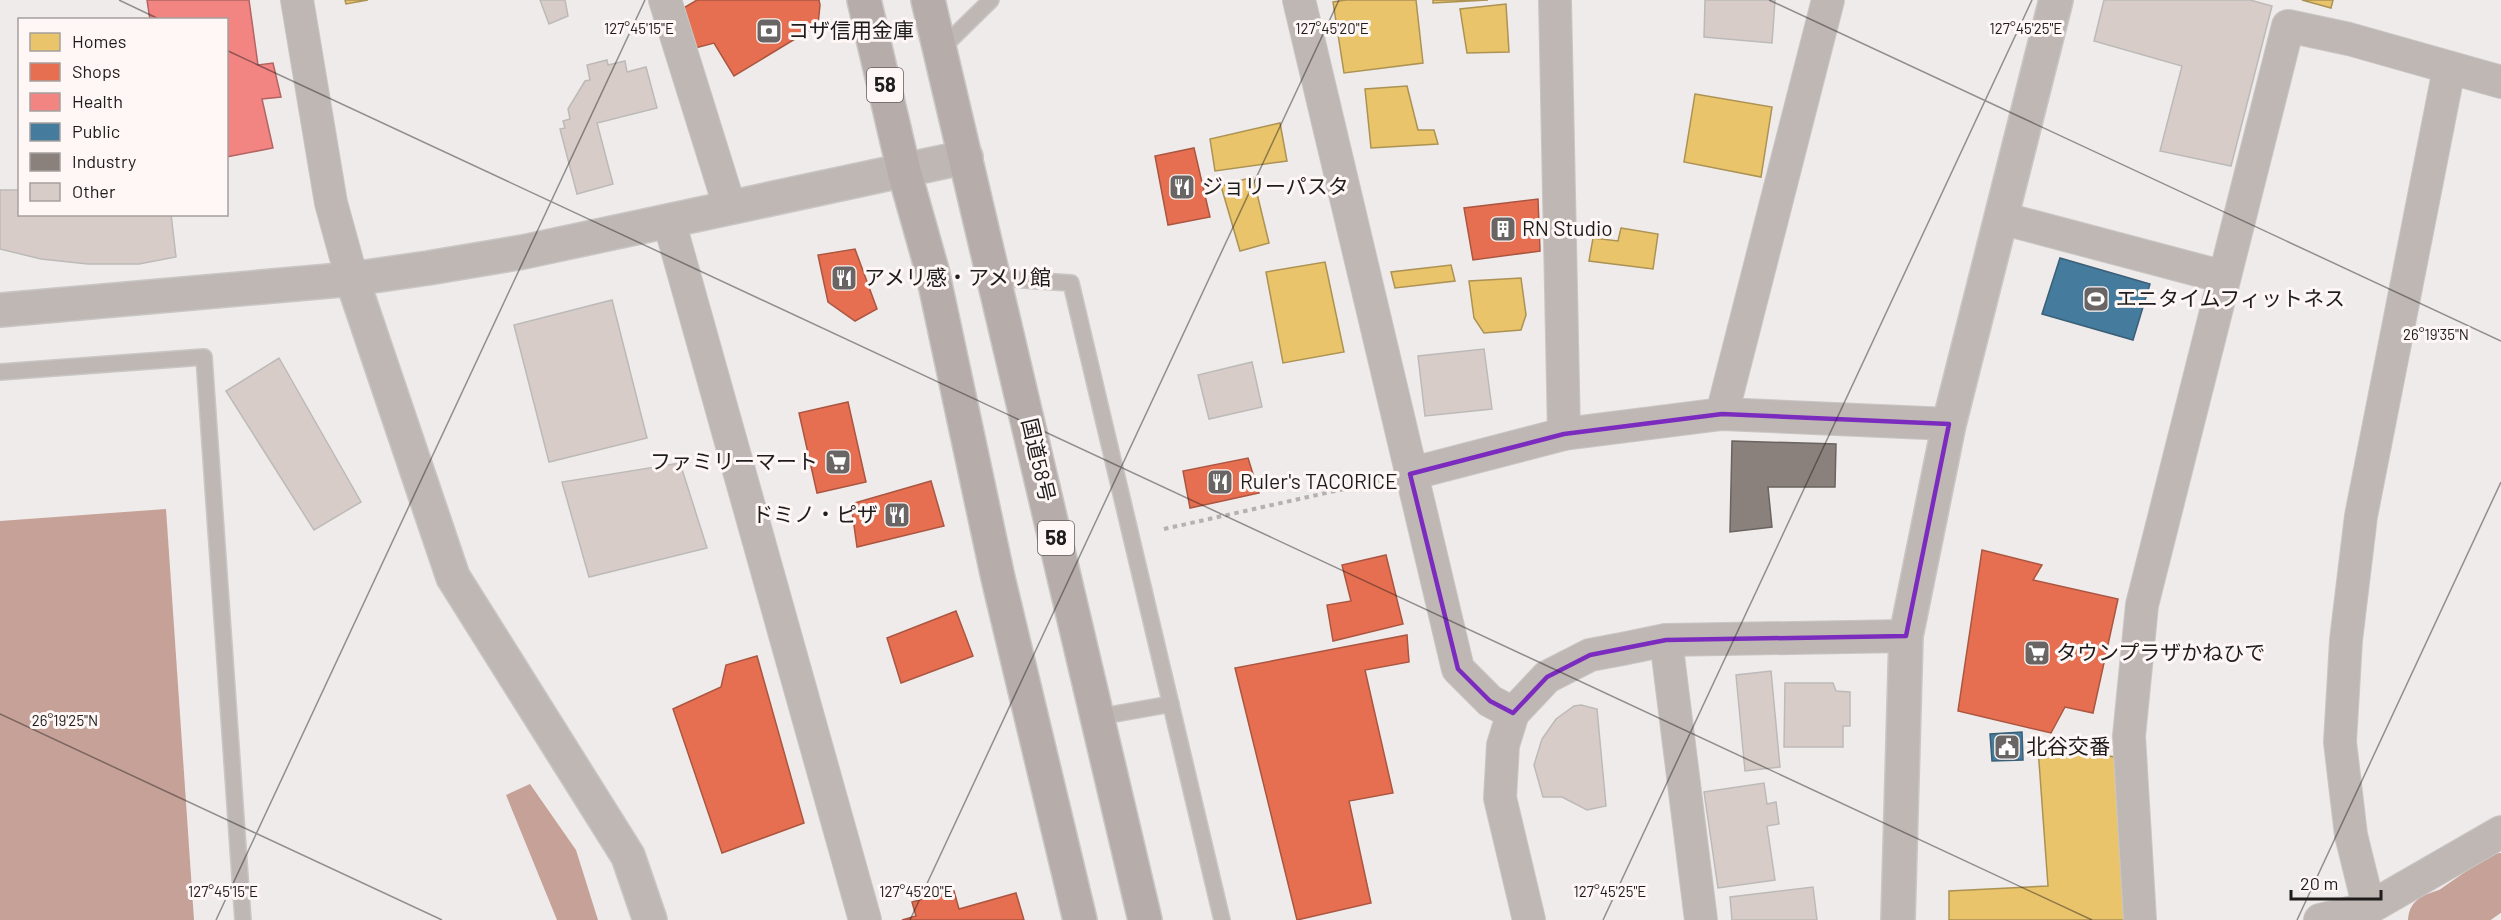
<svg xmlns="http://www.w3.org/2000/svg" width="2501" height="920" font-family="Barlow,'Noto Sans JP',sans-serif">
  <rect width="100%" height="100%" fill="#efebea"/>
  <!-- water -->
  <g fill="#c6a197">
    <path d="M166,509l28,411h-194v-399z"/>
    <path d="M530,784l46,66 22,70h-41l-51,-125z"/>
  </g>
  <!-- homes -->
  <g fill="#e9c46a" stroke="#ac9253" stroke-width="1.5">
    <path d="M345,0h23l-22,4z"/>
    <path d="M1346,0h70l7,63 -79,10 -11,-71z"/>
    <path d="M1433,0h55l-55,3z"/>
    <path d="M2302,0h31l-2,8z"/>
    <path d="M1506,4l3,48 -42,1 -7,-44z"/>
    <path d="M1407,86l11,44h16l4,14 -67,4 -6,-59z"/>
    <path d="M1695,94l77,13 -11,70 -77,-15z"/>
    <path d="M1280,123l7,38 -72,10 -5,-32z"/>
    <path d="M1253,177l16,66 -29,8 -19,-65z"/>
    <path d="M1621,228l37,6 -5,35 -64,-8 4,-23 25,3z"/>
    <path d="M1325,262l19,90 -61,11 -17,-91z"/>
    <path d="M1451,265l4,16 -60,7 -4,-16z"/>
    <path d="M1521,278l5,37 -5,15 -37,3 -10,-15 -5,-37z"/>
    <path d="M2038,748l78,9 11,163h-178v-29l99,-5z"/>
  </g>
  <!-- shops -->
  <g fill="#e76f51" stroke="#ab5641" stroke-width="1.5">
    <path d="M697,0h122l1,5 -2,20 -84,51 -20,-33 -23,6 -11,-39z"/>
    <path d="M1194,148l16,69 -42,8 -13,-69z"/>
    <path d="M1538,199l2,52 -67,9 -9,-52z"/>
    <path d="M855,249l22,60 -22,12 -27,-19 -10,-47z"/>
    <path d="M848,402l18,80 -49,11 -18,-80z"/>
    <path d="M1248,458l11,35 -69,15 -7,-37z"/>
    <path d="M931,481l13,45 -87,21 -6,-43z"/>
    <path d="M1982,550l60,15 -9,15 85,19 -25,114 -28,-6 -14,26 -93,-22z"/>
    <path d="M1386,555l17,69 -70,17 -6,-36 24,-4 -9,-36z"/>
    <path d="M956,611l17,45 -72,27 -14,-45z"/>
    <path d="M1407,635l2,27 -44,8 28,123 -44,8 22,102 -74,17 -62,-252z"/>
    <path d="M757,656l47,167 -82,30 -49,-144 48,-22 5,-22z"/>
    <path d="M954,891l5,18 57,-16 8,27h-122l14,-4 -4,-14z"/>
  </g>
  <!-- health -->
  <path fill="#f28482" stroke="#b36563" stroke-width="1.5" d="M147,0h102l9,65 15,-2 8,34 -19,2 11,49 -47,9v-137h-76z"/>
  <!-- public -->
  <g fill="#457b9d" stroke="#3a5f76" stroke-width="1.5">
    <path d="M2060,258l90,26 -17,56 -91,-26z"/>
    <path d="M2022,732l1,28 -31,1 -2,-27z"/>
  </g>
  <!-- industry -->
  <path fill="#8a817c" stroke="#6a635f" stroke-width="1.5" d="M1732,441l104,3 -1,43h-67l4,40 -42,5z"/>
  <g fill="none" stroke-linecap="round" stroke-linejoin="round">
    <!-- river -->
    <path stroke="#c6a197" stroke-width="54" d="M2435,920l17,-6 49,-34"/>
  </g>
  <!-- building -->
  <g fill="#d8ccc8" stroke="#bcbab8" stroke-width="1.5">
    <path d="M540,0h25l3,16 -19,8z"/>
    <path d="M1705,0h70l-3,43 -68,-6z"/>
    <path d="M2104,0h146l22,6 -41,160 -71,-15 22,-85 -88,-25z"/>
    <path d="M607,60l1,5 17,-4 2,11 19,-5 11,41 -60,15 16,61 -36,10 -17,-65 5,-1 -2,-7 7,-2 -2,-10 17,-28 5,-1 -3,-15z"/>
    <path d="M0,190h20v24h151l5,43 -37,7h-51l-47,-5 -41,-10z"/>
    <path d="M612,300l35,138 -98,24 -35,-137z"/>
    <path d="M1484,349l8,60 -67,7 -7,-60z"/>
    <path d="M279,358l82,144 -47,28 -88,-139z"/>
    <path d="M1252,362l10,45 -53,12 -11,-44z"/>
    <path d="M680,463l27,85 -118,29 -27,-95z"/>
    <path d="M1771,671l9,96 -35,4 -9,-96z"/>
    <path d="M1785,683h48l3,8 14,1v34h-7v21h-59z"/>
    <path d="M1581,705l16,4 9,97 -19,4 -25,-13h-19l-9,-32 8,-26 14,-20 18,-13z"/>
    <path d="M1764,783l3,21 9,-2 3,22 -12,2 8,54 -57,8 -14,-96z"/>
    <path d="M1813,887l4,33h-85l-2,-23z"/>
  </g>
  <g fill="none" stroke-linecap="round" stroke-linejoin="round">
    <!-- service casing -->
    <g stroke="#c9c7c6" stroke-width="18">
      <g id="service">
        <path d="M939,51l52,-51"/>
        <path d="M995,278l76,5 151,637"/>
        <path d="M0,372l204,-15 39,563"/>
        <path d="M1098,717l73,-13"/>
      </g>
    </g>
    <!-- minor casing -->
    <g stroke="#c9c7c6" stroke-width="34">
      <g id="minor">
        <path d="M297,0l34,203 21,76"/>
        <path d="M665,0l65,208"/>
        <path d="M1299,0l159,669 32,32 23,12 -10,32 -3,53 29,122"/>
        <path d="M1555,0l9,434"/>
        <path d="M2001,218l223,59"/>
        <path d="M669,221l196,699"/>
        <path d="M1722,414l106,-414"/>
        <path d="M1410,474l154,-40 158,-20 227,10"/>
        <path d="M1666,640l35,280"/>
        <path d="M1513,713l34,-36 43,-22 32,-6 44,-9 240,-4"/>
        <path d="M2369,908l-18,-73 -11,-93 6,-102 15,-124 88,-447"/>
        <path d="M2140,920l-11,-184 13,-131 146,-579 61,13 152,43"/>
        <path d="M2320,920l49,-12 132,-76"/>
      </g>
    </g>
    <!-- tertiary casing -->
    <g stroke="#c9c7c6" stroke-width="36">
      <g id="tertiary">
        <path d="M352,279l101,298 175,279 22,64"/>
        <path d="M0,310l352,-31 76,-11 95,-16 443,-95"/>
        <path d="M1898,920l8,-284 43,-212 107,-424"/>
      </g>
    </g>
    <!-- trunk casing -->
    <g stroke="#c9c7c6" stroke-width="36">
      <g id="trunk">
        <path d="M864,0l40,171 28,99 66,308 82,342"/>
        <path d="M928,0l217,920"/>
      </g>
    </g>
    <!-- path -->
    <path stroke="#b6b1af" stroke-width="4" stroke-dasharray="4.5 4.5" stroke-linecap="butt" d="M1164,529l216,-48"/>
    <!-- service -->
    <use href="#service" stroke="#bfb7b4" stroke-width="15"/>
    <!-- minor -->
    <use href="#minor" stroke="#bfb7b4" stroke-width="32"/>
    <!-- tertiary -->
    <use href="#tertiary" stroke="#bfb7b4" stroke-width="33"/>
    <!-- trunk -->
    <use href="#trunk" stroke="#b6adab" stroke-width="33"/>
  </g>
  <!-- marked area -->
  <path fill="none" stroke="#7b2cbf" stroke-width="4.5" stroke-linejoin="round" d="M1722,414l227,10 -43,212 -240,4 -76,15 -43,22 -34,36 -23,-12 -32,-32 -48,-195 154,-40z"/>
  <!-- ticks -->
  <path fill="none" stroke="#1f1d1c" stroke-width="1.5" stroke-opacity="0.45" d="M119,0l42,20M1769,0l732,341M226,50l1866,870M0,714l442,206M216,920l429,-920M910,920l429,-920M1603,920l429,-920M2297,920l204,-438"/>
  <!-- icons -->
  <defs>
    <g id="bank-square" transform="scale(1.35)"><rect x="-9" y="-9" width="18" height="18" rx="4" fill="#686564" stroke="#fef7f5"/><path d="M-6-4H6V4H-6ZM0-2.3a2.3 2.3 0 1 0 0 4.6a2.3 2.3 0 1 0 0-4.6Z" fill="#fff"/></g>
    <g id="restaurant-square" transform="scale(1.35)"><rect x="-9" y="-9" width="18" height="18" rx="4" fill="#686564" stroke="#fef7f5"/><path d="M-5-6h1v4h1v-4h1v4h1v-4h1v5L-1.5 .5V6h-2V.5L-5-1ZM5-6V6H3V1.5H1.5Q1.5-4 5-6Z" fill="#fff"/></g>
    <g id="building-square" transform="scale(1.35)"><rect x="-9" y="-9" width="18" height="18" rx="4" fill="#686564" stroke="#fef7f5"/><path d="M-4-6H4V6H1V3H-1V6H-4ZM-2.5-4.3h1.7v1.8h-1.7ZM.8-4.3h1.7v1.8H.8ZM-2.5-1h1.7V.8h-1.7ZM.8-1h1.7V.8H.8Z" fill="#fff"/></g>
    <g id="stadium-square" transform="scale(1.35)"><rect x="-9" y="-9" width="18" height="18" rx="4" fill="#686564" stroke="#fef7f5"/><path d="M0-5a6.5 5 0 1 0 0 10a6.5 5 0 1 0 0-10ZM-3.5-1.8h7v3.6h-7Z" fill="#fff"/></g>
    <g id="supermarket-square" transform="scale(1.35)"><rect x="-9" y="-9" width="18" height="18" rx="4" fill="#686564" stroke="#fef7f5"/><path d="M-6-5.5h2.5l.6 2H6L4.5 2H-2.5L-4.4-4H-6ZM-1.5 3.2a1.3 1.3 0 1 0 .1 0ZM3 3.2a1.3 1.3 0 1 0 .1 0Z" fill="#fff"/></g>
    <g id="civic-square" transform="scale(1.35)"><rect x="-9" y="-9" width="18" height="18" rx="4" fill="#686564" stroke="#fef7f5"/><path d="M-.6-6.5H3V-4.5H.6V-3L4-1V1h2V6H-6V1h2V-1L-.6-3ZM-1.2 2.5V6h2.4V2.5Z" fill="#fff"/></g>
  </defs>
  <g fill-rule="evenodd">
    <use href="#bank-square" x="769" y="31"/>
    <use href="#restaurant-square" x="1182" y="187"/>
    <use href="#building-square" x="1503" y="229"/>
    <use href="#restaurant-square" x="844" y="278"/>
    <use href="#stadium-square" x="2096" y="299"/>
    <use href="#supermarket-square" x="838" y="462"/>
    <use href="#restaurant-square" x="1220" y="482"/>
    <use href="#restaurant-square" x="897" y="515"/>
    <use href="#supermarket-square" x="2037" y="653"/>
    <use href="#civic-square" x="2007" y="747"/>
  </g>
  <g text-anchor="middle" stroke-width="6" stroke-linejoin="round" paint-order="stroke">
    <!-- shield labels -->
    <g fill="#fef7f5" stroke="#625e5d" stroke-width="1.5">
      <rect x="867" y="68" width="36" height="34" rx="4.5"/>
      <rect x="1038" y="521" width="36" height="34" rx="4.5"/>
    </g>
    <g font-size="20" font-weight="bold" fill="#1f1d1c">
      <text x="885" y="92">58</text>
      <text x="1056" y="545">58</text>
    </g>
    <!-- poi labels -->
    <g font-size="21" fill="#1f1d1c" stroke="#fef7f5" text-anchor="start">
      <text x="788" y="38">コザ信用金庫</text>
      <text x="1202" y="194">ジョリーパスタ</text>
      <text x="1522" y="236">RN Studio</text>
      <text x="864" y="285">アメリ感・アメリ館</text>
      <text x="2116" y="306">エニタイムフィットネス</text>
      <text x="818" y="469" text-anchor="end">ファミリーマート</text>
      <text x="1240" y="489">Ruler's TACORICE</text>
      <text x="878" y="522" text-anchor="end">ドミノ・ピザ</text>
      <text x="2056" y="660">タウンプラザかねひで</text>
      <text x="2026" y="754">北谷交番</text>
    </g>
    <!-- street labels -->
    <g font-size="21" fill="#1f1d1c" stroke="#fef7f5">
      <text transform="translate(1038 460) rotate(77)" y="7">国道58号</text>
    </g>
  </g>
  <g font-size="15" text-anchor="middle" fill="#1f1d1c" stroke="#fef7f5" stroke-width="6" stroke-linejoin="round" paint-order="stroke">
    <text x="639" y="34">127°45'15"E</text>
    <text x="1332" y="34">127°45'20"E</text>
    <text x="2026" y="34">127°45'25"E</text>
    <text x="2436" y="340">26°19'35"N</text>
    <text x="65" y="726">26°19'25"N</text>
    <text x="223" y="897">127°45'15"E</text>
    <text x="916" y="897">127°45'20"E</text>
    <text x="1610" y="897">127°45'25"E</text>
  </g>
  <!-- legend -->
  <rect x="18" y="18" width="210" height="198" fill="#fef7f5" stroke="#a5a09e" stroke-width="1.5"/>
  <rect x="30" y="33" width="30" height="18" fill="#e9c46a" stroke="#a5a09e" stroke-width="1.5"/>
  <text x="72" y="48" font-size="18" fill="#1f1d1c">Homes</text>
  <rect x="30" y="63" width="30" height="18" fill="#e76f51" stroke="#a5a09e" stroke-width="1.5"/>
  <text x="72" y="78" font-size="18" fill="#1f1d1c">Shops</text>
  <rect x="30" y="93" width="30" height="18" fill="#f28482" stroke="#a5a09e" stroke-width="1.5"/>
  <text x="72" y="108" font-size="18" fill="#1f1d1c">Health</text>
  <rect x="30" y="123" width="30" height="18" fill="#457b9d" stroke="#a5a09e" stroke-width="1.5"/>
  <text x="72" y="138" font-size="18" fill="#1f1d1c">Public</text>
  <rect x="30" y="153" width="30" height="18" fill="#8a817c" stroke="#a5a09e" stroke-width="1.5"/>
  <text x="72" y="168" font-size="18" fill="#1f1d1c">Industry</text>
  <rect x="30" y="183" width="30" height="18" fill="#d8ccc8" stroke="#a5a09e" stroke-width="1.5"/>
  <text x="72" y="198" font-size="18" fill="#1f1d1c">Other</text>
  <!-- scale -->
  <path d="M2291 890v9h90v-9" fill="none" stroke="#1f1d1c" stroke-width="3"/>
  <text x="2300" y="890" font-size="18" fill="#1f1d1c" stroke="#fef7f5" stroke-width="4.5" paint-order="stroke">20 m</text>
</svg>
